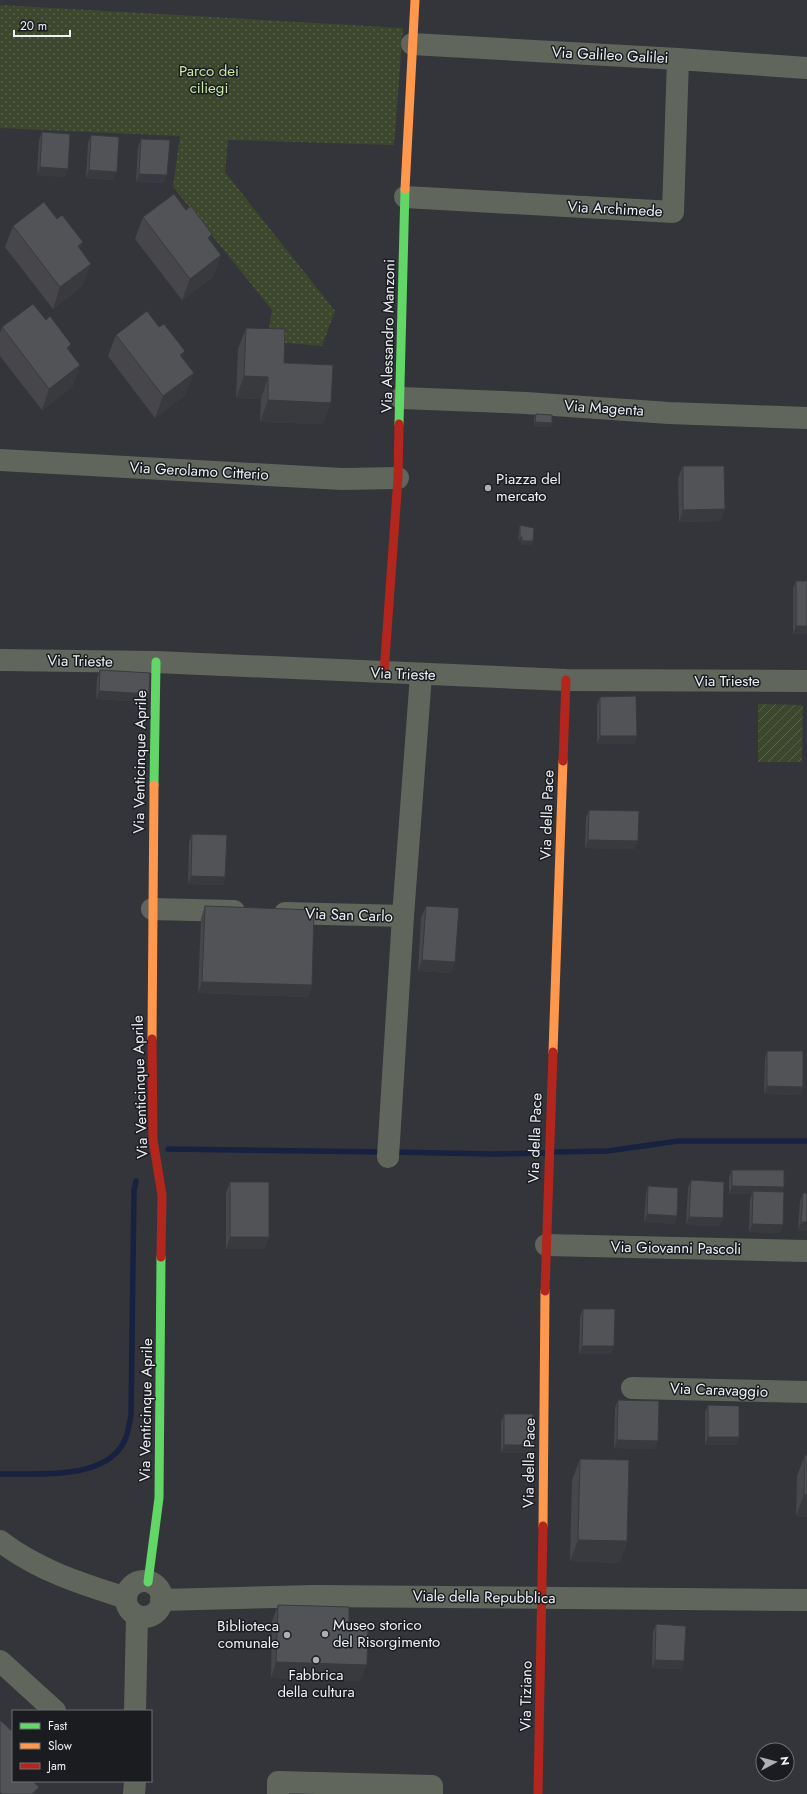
<svg xmlns="http://www.w3.org/2000/svg" width="807" height="1794" font-family="Jost,sans-serif">
  <defs>
    <pattern id="grass-dots" width="8" height="8" patternUnits="userSpaceOnUse"><rect width="8" height="8" fill="#3c472e"/><path d="M2 2h.1M6 6h.1" fill="none" stroke="#58624d" stroke-width="1.8" stroke-linecap="round"/></pattern>
    <pattern id="garden-furrows" width="10" height="10" patternUnits="userSpaceOnUse"><rect width="10" height="10" fill="#3c472e"/><path d="M-1 1l2-2M0 10L10 0M9 11l2-2" fill="none" stroke="#58624d"/></pattern>
  </defs>
  <rect width="100%" height="100%" fill="#34353a"/>
  <!-- grass -->
  <path fill="url(#grass-dots)" d="M0,5l403,23 -9,117 -166,-5 -3,32 110,139 -13,35 -55,-5 5,-31 -99,-123 7,-51 -180,-8z"/>
  <!-- garden -->
  <path fill="url(#garden-furrows)" d="M758,704l45,1 -1,57h-44z"/>
  <g fill="none" stroke-linecap="round" stroke-linejoin="round">
    <!-- stream -->
    <g stroke="#18213f" stroke-width="5.5">
      <path d="M168,1149l216,3"/>
      <path d="M392,1152l101,2 52,-1"/>
      <path d="M554,1152l54,-1 70,-10h129"/>
      <path d="M0,1474c36,-1 104,7 124,-32 4,-8 5,-17 7,-27l3,-225 2,-9"/>
    </g>
    <!-- street -->
    <g stroke="#60665c" stroke-width="22">
      <path d="M412,44l266,15 129,9"/>
      <path d="M405,197l268,15 5,-153"/>
      <path d="M401,398l125,5 143,10 138,5"/>
      <path d="M0,460l342,19 56,-1"/>
      <path d="M0,660l156,2 410,18 241,1"/>
      <path d="M152,909l82,2"/>
      <path d="M285,913l118,3"/>
      <path d="M388,1157l15,-241 18,-241"/>
      <path d="M546,1245l261,6"/>
      <path d="M632,1388l175,4"/>
      <path d="M0,1541c37,29 82,43 126,57"/>
      <circle cx="144" cy="1599" r="18"/>
      <path d="M161,1600l153,-4 493,4"/>
      <path d="M0,1661l55,50"/>
      <path d="M135,1711l2,-95"/>
      <path d="M134,1794l1,-13"/>
      <path d="M278,1794v-12l154,4v8"/>
    </g>
    <!-- fast -->
    <g stroke="#63d668" stroke-width="9">
      <path d="M399,424l6,-235"/>
      <path d="M154,785l2,-123"/>
      <path d="M148,1582l11,-84 2,-241"/>
    </g>
    <!-- slow -->
    <g stroke="#ff974d" stroke-width="9">
      <path d="M405,189l10,-189"/>
      <path d="M152,1039l2,-254"/>
      <path d="M553,1052l10,-291"/>
      <path d="M543,1526l2,-235"/>
    </g>
    <!-- jam -->
    <g stroke="#b3261e" stroke-width="9">
      <path d="M384,673l14,-195 1,-54"/>
      <path d="M563,761l3,-81"/>
      <path d="M152,1039l1,101 9,55 -1,62"/>
      <path d="M545,1291l8,-239"/>
      <path d="M538,1794l5,-268"/>
    </g>
  </g>
  <!-- wall -->
  <g fill="#47474b">
    <path d="M42,132l23,45 -28,-2 2,-35z"/>
    <path d="M91,135l23,45 -28,-2 2,-35z"/>
    <path d="M141,139l23,44 -28,-1 2,-35z"/>
    <path d="M143,217l67,23 11,15 -8,22 -31,23 -47,-61z"/>
    <path d="M57,219l26,23 -3,7 3,36 -30,24 -48,-62 8,-21z"/>
    <path d="M46,320l25,24 -2,7 11,14 -8,22 -30,23 -42,-54v-23l2,-6z"/>
    <path d="M246,328l38,35 39,61 -63,-2 1,-23 -25,-1 2,-49z"/>
    <path d="M116,335l66,23 4,36 -31,24 -47,-62z"/>
    <path d="M536,414l16,9 -2,4 -16,-1v-8z"/>
    <path d="M683,466l38,55 -42,1 -1,-44z"/>
    <path d="M520,525l13,16 -2,4h-10v-4h-3l1,-12z"/>
    <path d="M796,581l11,53h-14v-45z"/>
    <path d="M100,670l49,24 -3,8 -50,-3 1,-21z"/>
    <path d="M600,697l37,39 -3,8h-37v-39z"/>
    <path d="M589,810l46,39 -50,-1 1,-30z"/>
    <path d="M192,834l33,43 -2,8 -35,-1 1,-42z"/>
    <path d="M205,906l107,79 -4,12 -110,-4 3,-75z"/>
    <path d="M426,906l29,56 -4,11 -33,-2 3,-53z"/>
    <path d="M767,1051l36,36 -3,8 -36,-1 1,-35z"/>
    <path d="M732,1170l52,17 -2,5 1,33 -3,8 -31,-1 1,-33 2,-5h-23v-16z"/>
    <path d="M691,1180l32,38 -3,8 -34,-1 2,-37z"/>
    <path d="M230,1182l39,55 -5,12h-38v-56z"/>
    <path d="M648,1186l29,30 -3,8 -30,-2 2,-28z"/>
    <path d="M803,1193h4v38l-9,-1 2,-29z"/>
    <path d="M583,1309l28,45h-32l1,-37z"/>
    <path d="M618,1400l37,49 -41,-1 1,-40z"/>
    <path d="M708,1405l31,32 -3,8h-31v-32z"/>
    <path d="M504,1414l29,31 -3,8h-29v-31z"/>
    <path d="M805,1455h2v62l-11,-1 1,-40z"/>
    <path d="M580,1459l47,82 -7,22 -50,-2 2,-81z"/>
    <path d="M278,1605l71,22 12,54 -90,-3 1,-57z"/>
    <path d="M656,1624l28,37 -2,8 -30,-1 1,-36z"/>
  </g>
  <!-- shaded-wall -->
  <g fill="#393a3d">
    <path d="M40,167l28,2 -3,8 -28,-2z"/>
    <path d="M89,170l28,2 -3,8 -28,-2z"/>
    <path d="M139,174l28,1 -3,8 -28,-1z"/>
    <path d="M212,234l-8,21 4,-17z"/>
    <path d="M83,242l-8,21 3,-17z"/>
    <path d="M221,255l-8,22 -31,23 8,-21z"/>
    <path d="M91,264l-8,21 -30,24 7,-22z"/>
    <path d="M71,344l-7,21 3,-17z"/>
    <path d="M185,351l-8,22 3,-18z"/>
    <path d="M80,365l-8,22 -30,23 7,-21z"/>
    <path d="M194,373l-8,21 -31,24 8,-22z"/>
    <path d="M244,376l24,1 -7,22 -25,-1z"/>
    <path d="M268,400l63,3 -8,21 -63,-2z"/>
    <path d="M535,422l17,1 -2,4 -16,-1z"/>
    <path d="M725,509l-4,12 -42,1 4,-12z"/>
    <path d="M520,537h2l-1,4h-3z"/>
    <path d="M522,541h11l-2,4h-10z"/>
    <path d="M796,626h11v8h-14z"/>
    <path d="M99,691l50,3 -3,8 -50,-3z"/>
    <path d="M600,736h37l-3,8h-37z"/>
    <path d="M588,840l50,1 -3,8 -50,-1z"/>
    <path d="M191,876l34,1 -2,8 -35,-1z"/>
    <path d="M422,960l33,2 -4,11 -33,-2z"/>
    <path d="M202,982l110,3 -4,12 -110,-4z"/>
    <path d="M767,1086l36,1 -3,8 -36,-1z"/>
    <path d="M732,1186l52,1 -3,8 -28,-4 -1,3h-23z"/>
    <path d="M647,1214l30,2 -3,8 -30,-2z"/>
    <path d="M689,1217l34,1 -3,8 -34,-1z"/>
    <path d="M801,1222h6v9l-9,-1z"/>
    <path d="M752,1224l31,1 -3,8 -31,-1z"/>
    <path d="M230,1237h39l-5,12h-38z"/>
    <path d="M582,1346h32l-3,8h-32z"/>
    <path d="M708,1437h31l-3,8h-31z"/>
    <path d="M617,1440l41,1 -3,8 -41,-1z"/>
    <path d="M504,1445h29l-3,8h-29z"/>
    <path d="M804,1495h3v22l-11,-1z"/>
    <path d="M578,1540l49,1 -7,22 -50,-2z"/>
    <path d="M655,1660l29,1 -2,8 -30,-1z"/>
    <path d="M276,1662l91,3 -6,16 -90,-3z"/>
    <path d="M32,1781h6l-10,12z"/>
    <path d="M39,1787l-3,7h-4z"/>
  </g>
  <!-- building -->
  <g fill="#525357" stroke="#393a3d">
    <path d="M42,132l28,2 -2,35 -28,-2z"/>
    <path d="M91,135l28,2 -2,35 -28,-2z"/>
    <path d="M141,139l29,1 -3,35 -28,-1z"/>
    <path d="M174,194l12,16 5,-4 21,28 -4,4 13,17 -31,24 -47,-62z"/>
    <path d="M44,202l13,17 5,-4 21,27 -5,4 13,18 -31,23 -47,-61z"/>
    <path d="M33,304l13,16 4,-4 21,28 -4,4 13,17 -31,24 -47,-62z"/>
    <path d="M147,311l12,16 5,-3 21,27 -5,4 14,18 -31,23 -47,-61z"/>
    <path d="M246,328l39,1 -1,34 49,2 -2,38 -63,-3v-23l-24,-1z"/>
    <path d="M536,414l16,1v8l-17,-1z"/>
    <path d="M683,466h41l1,43 -42,1z"/>
    <path d="M520,525l14,3 -1,13h-11v-4h-2z"/>
    <rect x="796" y="581" width="11" height="45"/>
    <path d="M100,670l50,3 -1,21 -50,-3z"/>
    <path d="M636,696l1,40h-37v-39z"/>
    <path d="M589,810l50,1 -1,30 -50,-1z"/>
    <path d="M192,834l35,1 -2,42 -34,-1z"/>
    <path d="M205,906l109,4 -2,75 -110,-3z"/>
    <path d="M426,906l33,2 -4,54 -33,-2z"/>
    <path d="M767,1051h36v36l-36,-1z"/>
    <path d="M732,1170h52v17l-52,-1z"/>
    <path d="M691,1180l33,2 -1,36 -34,-1z"/>
    <rect x="230" y="1182" width="39" height="55"/>
    <path d="M648,1186l30,2 -1,28 -30,-2z"/>
    <path d="M753,1191l31,1 -1,33 -31,-1z"/>
    <path d="M803,1193h4v29h-6z"/>
    <path d="M583,1309h32l-1,37h-32z"/>
    <path d="M618,1400l41,1 -1,40 -41,-1z"/>
    <path d="M708,1405l31,1v31h-31z"/>
    <rect x="504" y="1414" width="29" height="31"/>
    <path d="M805,1455h2v40h-3z"/>
    <path d="M580,1459l49,1 -2,81 -49,-1z"/>
    <path d="M278,1605l71,2v20h19l-1,38 -91,-3z"/>
    <path d="M656,1624l30,2 -2,35 -29,-1z"/>
    <path d="M0,1720l13,12v49h19l7,6 -7,7h-30l-2,-2z"/>
  </g>
  <!-- markers -->
  <g fill="#acafb4" stroke="#1a1c20" stroke-width="1.5">
    <circle cx="488" cy="488" r="4"/>
    <circle cx="325" cy="1634" r="4"/>
    <circle cx="287" cy="1635" r="4"/>
    <circle cx="316" cy="1660" r="4"/>
  </g>
  <g text-anchor="middle" stroke-width="3" stroke-linejoin="round" paint-order="stroke">
    <!-- street labels -->
    <g font-size="15" fill="#edf0f5" stroke="#1a1c20">
      <text transform="translate(610 55) rotate(3)" y="5">Via Galileo Galilei</text>
      <text transform="translate(615 209) rotate(3)" y="5">Via Archimede</text>
      <text transform="translate(388 336) rotate(-89)" y="5">Via Alessandro Manzoni</text>
      <text transform="translate(604 408) rotate(4)" y="5">Via Magenta</text>
      <text transform="translate(199 471) rotate(3)" y="5">Via Gerolamo Citterio</text>
      <text transform="translate(80 661) rotate(1)" y="5">Via Trieste</text>
      <text transform="translate(403 674) rotate(2)" y="5">Via Trieste</text>
      <text x="727" y="686">Via Trieste</text>
      <text transform="translate(140 762) rotate(-89)" y="5">Via Venticinque Aprile</text>
      <text transform="translate(547 815) rotate(-88)" y="5">Via della Pace</text>
      <text transform="translate(349 915) rotate(2)" y="5">Via San Carlo</text>
      <text transform="translate(140 1087) rotate(-92)" y="5">Via Venticinque Aprile</text>
      <text transform="translate(535 1138) rotate(-88)" y="5">Via della Pace</text>
      <text transform="translate(676 1248) rotate(1)" y="5">Via Giovanni Pascoli</text>
      <text transform="translate(719 1390) rotate(2)" y="5">Via Caravaggio</text>
      <text transform="translate(146 1410) rotate(-89)" y="5">Via Venticinque Aprile</text>
      <text transform="translate(529 1463) rotate(-89)" y="5">Via della Pace</text>
      <text transform="translate(484 1597) rotate(1)" y="5">Viale della Repubblica</text>
      <text transform="translate(526 1696) rotate(-89)" y="5">Via Tiziano</text>
    </g>
    <!-- park labels -->
    <g font-size="15" fill="#cae8a6" stroke="#1a1c20">
      <text x="209" y="76">Parco dei<tspan x="209" dy="17">ciliegi</tspan></text>
    </g>
    <!-- poi labels -->
    <g font-size="15" fill="#edf0f5" stroke="#1a1c20" text-anchor="start">
      <text x="496" y="484">Piazza del<tspan x="496" dy="17">mercato</tspan></text>
      <text x="333" y="1630">Museo storico<tspan x="333" dy="17">del Risorgimento</tspan></text>
      <text x="279" y="1631" text-anchor="end">Biblioteca<tspan x="279" dy="17">comunale</tspan></text>
      <text x="316" y="1680" text-anchor="middle">Fabbrica<tspan x="316" dy="17">della cultura</tspan></text>
    </g>
  </g>
  <!-- legend -->
  <rect x="12" y="1710" width="140" height="72" fill="#1a1c20" stroke="#6e7175"/>
  <rect x="20" y="1723" width="20" height="6" fill="#63d668" stroke="#6e7175"/>
  <text x="48" y="1730" font-size="12" fill="#edf0f5">Fast</text>
  <rect x="20" y="1743" width="20" height="6" fill="#ff974d" stroke="#6e7175"/>
  <text x="48" y="1750" font-size="12" fill="#edf0f5">Slow</text>
  <rect x="20" y="1763" width="20" height="6" fill="#b3261e" stroke="#6e7175"/>
  <text x="48" y="1770" font-size="12" fill="#edf0f5">Jam</text>
  <!-- north arrow -->
  <g transform="translate(775 1762) rotate(83)"><circle r="19" fill="#1a1c20" stroke="#6e7175"/>
  <path d="M0-3L7 15L0 10L-7 15Z" fill="#acafb4"/>
  <text y="-6" font-size="11" font-weight="bold" text-anchor="middle" fill="#edf0f5">N</text>
  </g>
  <!-- scale -->
  <path d="M14 30v6h56v-6" fill="none" stroke="#edf0f5" stroke-width="2"/>
  <text x="20" y="30" font-size="12" fill="#edf0f5" stroke="#1a1c20" stroke-width="3" paint-order="stroke">20 m</text>
</svg>
